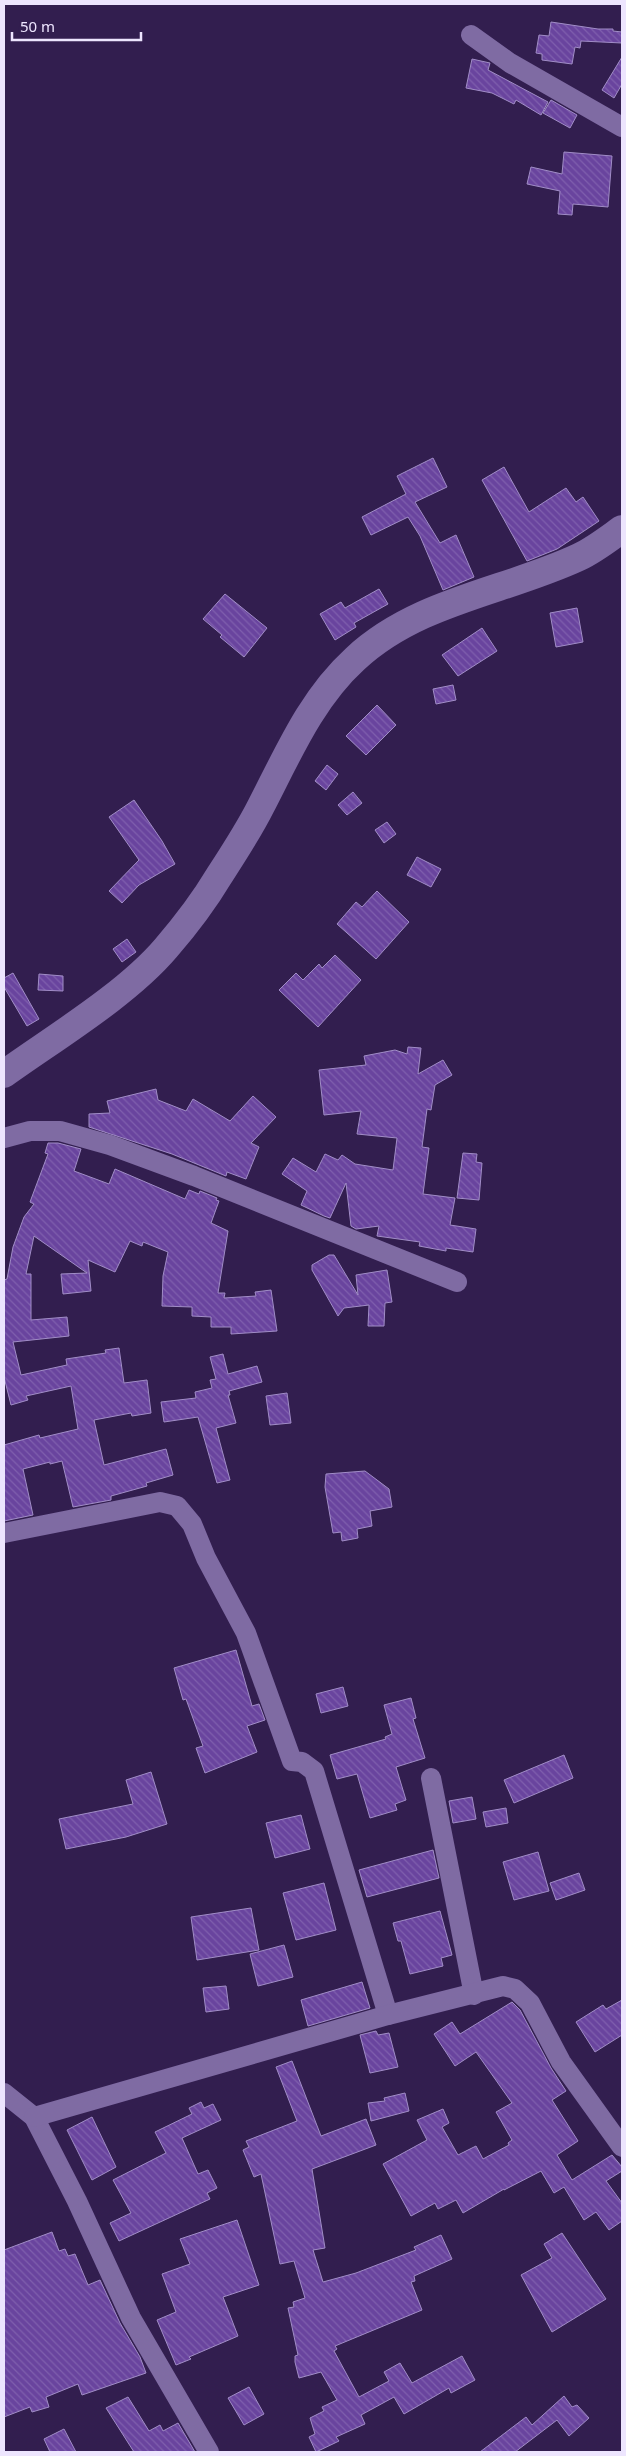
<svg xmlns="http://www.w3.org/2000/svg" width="626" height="2456" font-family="'Noto Sans',sans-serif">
  <defs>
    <pattern id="building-back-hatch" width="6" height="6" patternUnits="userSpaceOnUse" patternTransform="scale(1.25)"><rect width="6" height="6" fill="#69449e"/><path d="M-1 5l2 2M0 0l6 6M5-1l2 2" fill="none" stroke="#7f5fad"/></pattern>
  </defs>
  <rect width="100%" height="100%" fill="#321e4f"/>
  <!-- building -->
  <g fill="url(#building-back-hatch)" stroke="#a18dc7">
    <path d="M551,22l47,7h15v2l9,1v11l-41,-2 -1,7 -5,-1 -3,17 -30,-4v-6l-6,-1 3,-18 10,1z"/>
    <path d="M622,57v27l-8,14 -12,-8z"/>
    <path d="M472,59l18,4 -2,7 60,32 -7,13 -25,-15 -2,4 -22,-11 -26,-5z"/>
    <path d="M551,100l26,15 -7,13 -27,-15z"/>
    <path d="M564,152l48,4 -4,51 -35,-3 -1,11 -14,-1 2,-23 -33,-7 4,-17 31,7z"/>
    <path d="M433,458l14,29 -32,15 25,41 16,-8 18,42 -31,13 -23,-54 -12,-19 -37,18 -9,-18 44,-23 -9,-18z"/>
    <path d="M504,467l25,45 37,-24 10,14 7,-5 16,24 -42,28 -30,12 -45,-81z"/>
    <path d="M379,589l9,15 -34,19 2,4 -21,13 -15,-26 21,-12 4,6z"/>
    <path d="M225,594l42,34 -23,29 -24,-20 2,-2 -19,-16z"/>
    <path d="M577,608l6,34 -27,5 -6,-34z"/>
    <path d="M482,628l15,23 -39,25 -16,-21z"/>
    <path d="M453,685l3,15 -20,4 -3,-15z"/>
    <path d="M377,705l19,20 -30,30 -20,-19z"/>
    <path d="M327,765l11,9 -12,16 -11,-9z"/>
    <path d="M353,792l9,11 -15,12 -9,-10z"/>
    <path d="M134,800l28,41 13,23 -36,21 -17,18 -13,-12 30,-31 -30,-43z"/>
    <path d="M387,822l9,12 -12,9 -9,-13z"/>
    <path d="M417,857l24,12 -10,18 -24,-12z"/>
    <path d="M377,891l32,31 -33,37 -39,-35 19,-22 6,5z"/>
    <path d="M127,939l9,13 -14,10 -9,-13z"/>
    <path d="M335,955l26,25 -43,47 -39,-37 17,-17 7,7 16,-16 3,4z"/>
    <path d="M13,973l26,46 -12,7 -23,-39v-9z"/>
    <path d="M39,974l24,2v15l-25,-1z"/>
    <path d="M408,1047l13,1 -3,26 25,-14 9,15 -17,10 -4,25 -4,-1 -5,38 7,1 -6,46 32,4 -5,27 26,4 -3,23 -27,-4v3l-27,-5 1,-4 -43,-6 2,-10 -23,3 -5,-3 -5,-43 -16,35 -6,-2 -23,-11 6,-14 -25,-17 11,-16 23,14 9,-18 13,6 4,-5 13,9 38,6 4,-32 -40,-4 4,-23 -37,4 -5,-45 47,-5 -2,-9 31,-6 12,4z"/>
    <path d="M156,1089l2,11 28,11 7,-12 37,22 23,-25 23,21 -25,26 8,4 -13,32 -19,-7 -1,4 -54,-22 -83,-27v-13l21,-1 -3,-12z"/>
    <path d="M48,1143h10l23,6 -7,22 35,13 6,-15 70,30 4,-9 10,4 1,-3 17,7 -1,2 3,1 -8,22 17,8 -10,62h7l-1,5 32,-2 -1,-4 16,-2 6,41 -46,3v-7h-20v-10l-19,-1v-9l-30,-1 1,-30 5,-24 -25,-10 -1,4 -12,-5 -15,31 -27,-12 3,31 -28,3 -2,-20 26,-1 -53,-37 -8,38h5v46l36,-3 2,19 -56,6 8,33 46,-10 -1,-6 40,-6 -1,-3 14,-2 5,35 23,-3 4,33 -19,3 -1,-3 -37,7 10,45 62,-16 7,26 -27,8 1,3 -36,10v4l-38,7 -11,-46 -12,3v-2l-27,7 10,46 -29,6v-76l35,-10 1,3 38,-9 -7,-43 -45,10 2,4 -17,5 -7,-28v-97l3,-1 6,-32 11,-30 10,-13 -4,-2 18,-48 -3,-1z"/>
    <path d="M463,1153l14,1 -1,8 6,1 -3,37 -22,-2z"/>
    <path d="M329,1255h5l24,40 -2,-20 31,-5 5,32 -7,1 -1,23h-16l1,-21 -25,3 -6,8 -26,-46v-5z"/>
    <path d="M223,1354l5,20 29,-8 5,16 -33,9 1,4h-2l8,28 -20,5 14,52 -13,3 -19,-66 -34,5 -3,-20 35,-4 -1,-6 17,-4 -2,-8 6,-1 -6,-22z"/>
    <path d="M287,1393l4,30 -21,2 -4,-29z"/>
    <path d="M365,1471l24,18 3,18 -22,4 2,15 -15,3 1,9 -16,3 -1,-9 -8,1 -8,-46 1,-13z"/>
    <path d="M236,1650l16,56 7,-2 6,16 -18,6 10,26 -52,21 -9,-25 7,-2 -17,-47 -3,1 -9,-32z"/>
    <path d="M343,1687l5,19 -27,7 -5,-19z"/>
    <path d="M411,1698l5,20 -3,1 12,39 -29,9 10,33 -11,4 2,6 -27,8 -13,-44 -20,5 -7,-24 56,-16 -1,-2 7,-3 -8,-29z"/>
    <path d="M564,1755l9,23 -59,25 -10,-23z"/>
    <path d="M151,1772l16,52 -41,13 -60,12 -7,-30 74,-15 -7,-24z"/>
    <path d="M472,1797l4,22 -23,4 -4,-22z"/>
    <path d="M506,1808l2,15 -22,4 -3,-15z"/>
    <path d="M301,1815l9,34 -35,9 -9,-35z"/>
    <path d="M433,1850l6,28 -72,19 -8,-27z"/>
    <path d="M538,1852l11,39 -35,9 -11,-38z"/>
    <path d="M579,1873l6,17 -29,10 -6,-17z"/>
    <path d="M324,1883l12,47 -40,10 -13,-47z"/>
    <path d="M251,1908l8,42 -62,10 -6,-43z"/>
    <path d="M440,1911l12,44 -11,3 2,8 -33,8 -9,-33h-3l-5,-18z"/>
    <path d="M284,1945l9,32 -35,9 -8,-32z"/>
    <path d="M362,1982l8,26 -62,18 -7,-26z"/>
    <path d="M226,1986l3,23 -23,3 -3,-24z"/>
    <path d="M622,2000v35l-27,17 -19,-30 27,-17 3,4z"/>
    <path d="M512,2002l8,8 31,58 15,23 -14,9 26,41 -21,14 15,25 40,-25 10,12v4l-16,10 16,22v18l-13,9 -13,-18 -12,8 -20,-33 -10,6 -13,-22 -37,19v-1l-41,24 -7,-13 -18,9 -3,-6 -24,13 -28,-52 44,-24 -10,-20 26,-11 6,14 -7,4 16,28 18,-9 7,13 26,-14 -1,-2 4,-3 -16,-28 16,-9 -36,-51 -21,14 -21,-32 18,-12 8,12z"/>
    <path d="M376,2031l2,4 11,-2 9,34 -28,6 -10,-38z"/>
    <path d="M292,2061l29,75 45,-17 10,26 -64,24 13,79 -12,2 10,32 33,-9 60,-23 -2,-3 27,-12 11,24 -38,17 1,5 -4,1 11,28 -87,36 2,3 -3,2 25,46 30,-16 -5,-9 16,-9 12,20 50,-27 13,24 -24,13 -2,-5 -45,26 -10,-17 -33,18 4,9 -29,13 3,4 -23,11 -7,-15 6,-3 -5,-16 14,-7 -2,-4 15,-7 -16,-28 -22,6 -4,-16v-6l3,-1 -10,-47 6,-1 -1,-5 12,-4 -11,-37 -14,3 -19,-90 -7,3 -11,-27 6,-3 -3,-6 51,-20 -21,-54z"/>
    <path d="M405,2093l4,18 -38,10 -3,-18 17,-2 -1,-3z"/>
    <path d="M201,2102l3,6 9,-4 8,16 -39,18 16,36 10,-4 9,18 -10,5 3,6 -91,42 -9,-18 21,-10 -18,-33 53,-27 -11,-21 37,-18 -3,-6z"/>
    <path d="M92,2117l24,50 -24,13 -25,-50z"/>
    <path d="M237,2220l22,65 -36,12 15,39 -49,21 2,2 -15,6 -19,-45 19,-8 -14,-38 28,-10 -10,-25z"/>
    <path d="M52,2232l7,19 6,-2 3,7 7,-2 13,31 12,-5 20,43 20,34 6,16 -64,22 -4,-11 -32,13 3,10 -17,5 -2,-5 -26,10v-167z"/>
    <path d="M562,2233l44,66 -54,33 -31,-57 31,-17 -8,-14z"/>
    <path d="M249,2387l15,27 -20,11 -16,-27z"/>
    <path d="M564,2396l8,11 5,-2 12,13 -20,18 -12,-16 -42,32h-35l46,-35 6,8z"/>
    <path d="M128,2397l21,34 11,-6 3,6 15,-8 17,29h-61l-28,-44z"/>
    <path d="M64,2429l12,23h-26l-6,-13z"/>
  </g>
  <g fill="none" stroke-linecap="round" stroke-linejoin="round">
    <!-- street -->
    <g stroke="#7f6ba3" stroke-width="20">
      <path d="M471,35l39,28 112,64"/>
      <path d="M4,1138l26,-7h30l50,14 84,31 263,106"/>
      <path d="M4,1533l156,-31 17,4 15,18 14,34 40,75 46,128 10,1 12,9 74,244"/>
      <path d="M431,1778l43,217"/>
      <path d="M4,2093l30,24 43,84 54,117 78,134"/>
      <path d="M34,2117l354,-102 115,-29 12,3 15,14 31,59 61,85"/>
    </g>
    <!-- secondary -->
    <path stroke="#7f6ba3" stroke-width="28" d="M4,1074c50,-36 122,-79 162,-126 19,-22 38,-47 53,-72 15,-23 30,-46 42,-70 27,-52 50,-107 94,-147 62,-58 149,-67 224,-102 15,-7 29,-18 43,-28"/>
  </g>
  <!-- border -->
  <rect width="626" height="2456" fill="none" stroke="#ede5fe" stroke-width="10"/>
  <!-- scale -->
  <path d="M12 32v8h129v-8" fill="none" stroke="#ede5fe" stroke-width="2.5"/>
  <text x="20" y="32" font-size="15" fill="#ede5fe" stroke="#321e4f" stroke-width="4" paint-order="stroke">50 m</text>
</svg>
